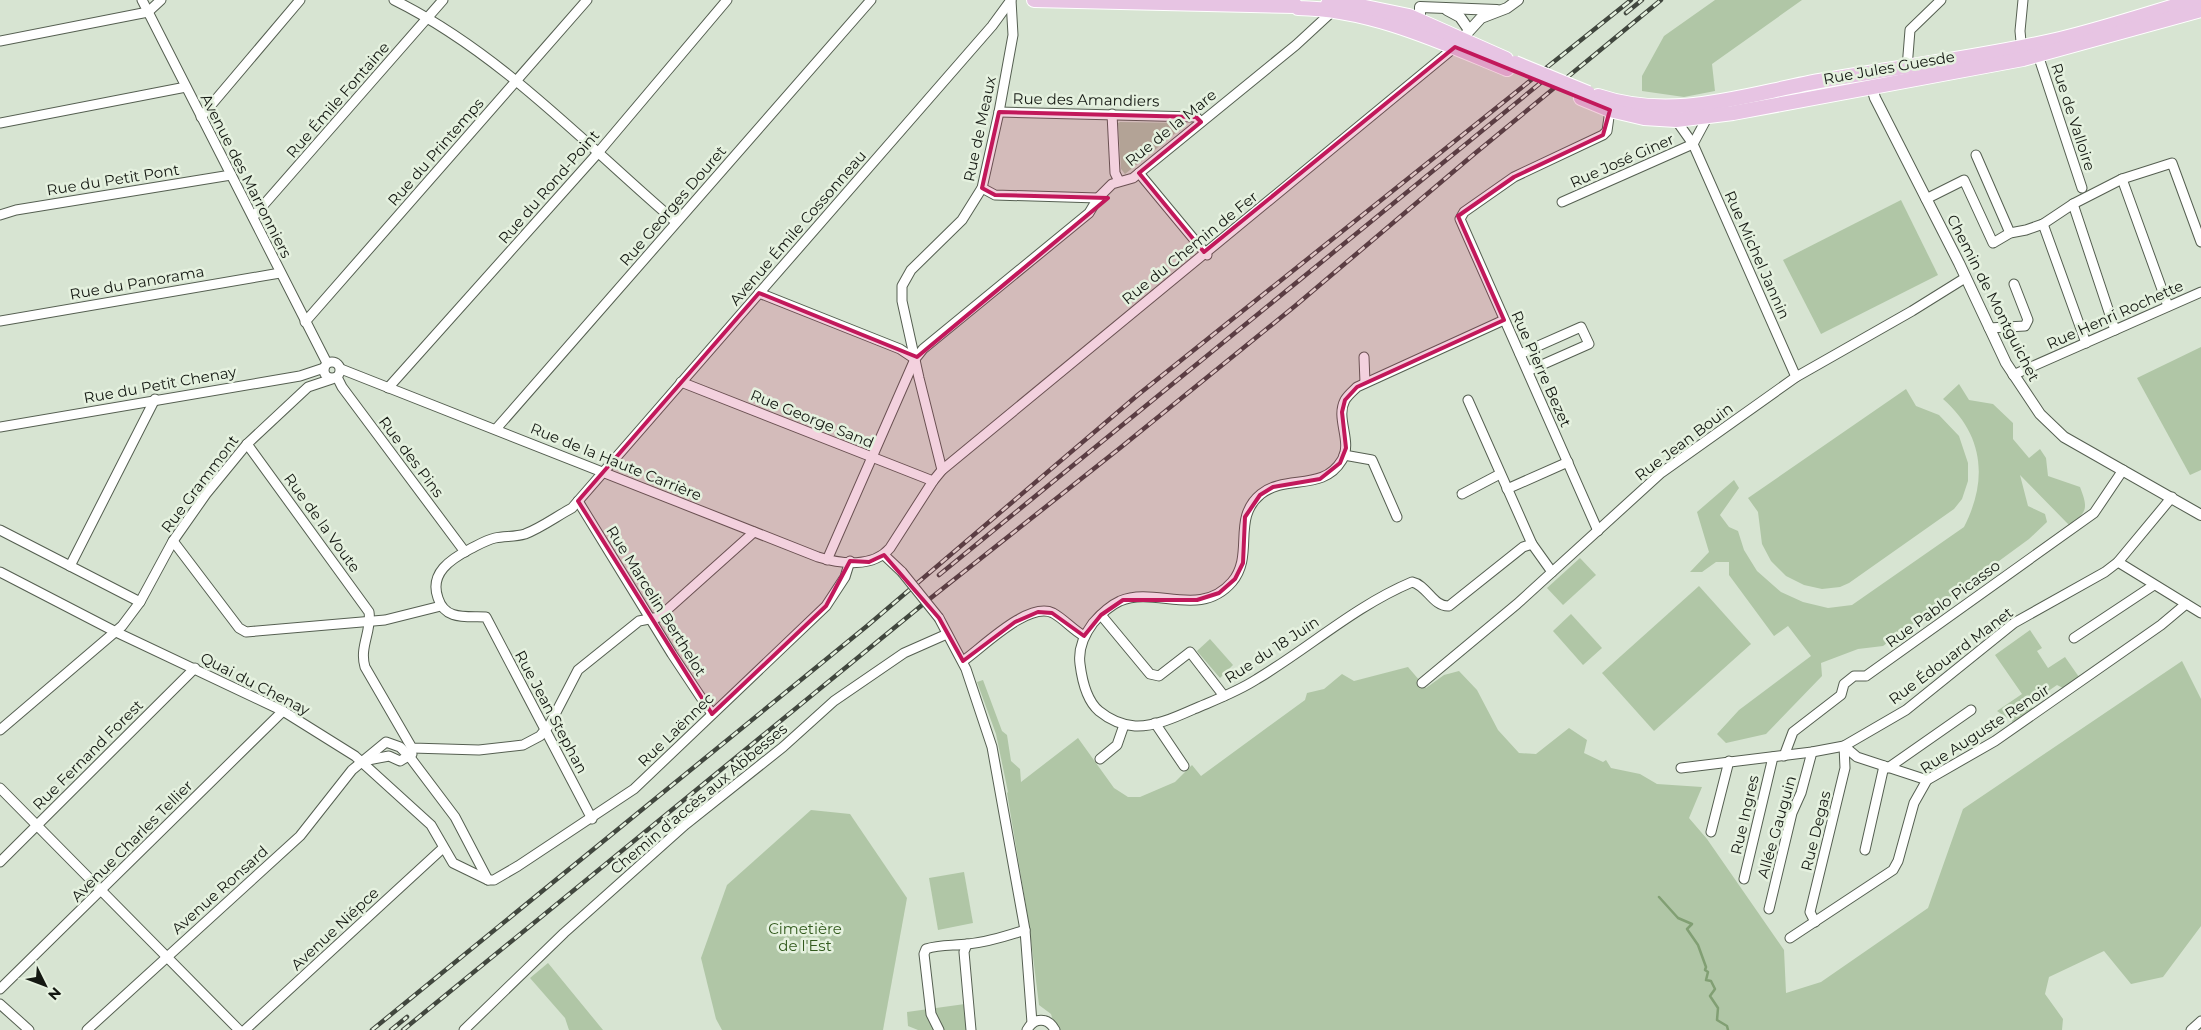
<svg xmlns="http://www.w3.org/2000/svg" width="2201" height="1030" font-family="Montserrat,sans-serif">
  <rect width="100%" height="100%" fill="#d7e4d2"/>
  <!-- green -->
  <g fill="#b0c6a6">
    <path d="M1715,0h87l-90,64 3,27 -31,6 -42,-6v-15l22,-40z"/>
    <path d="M1120,122l62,1 1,4 -58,47 -4,-5 -3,-46z"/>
    <path d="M1901,200l37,75 -117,59 -38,-74z"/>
    <path d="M2201,347v123l-11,5 -53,-97z"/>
    <path d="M1959,384l10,16 24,4 20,19v16l16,19 11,-9 6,9 2,18 32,11c8,21 8,25 -11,38l-49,-50 8,31 17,8 2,8 -18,17 -146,107 -25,3 -37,14 1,13 -56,58 -40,9 -9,-9 22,-24 72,-54 -23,-30 -14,10 -45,-61v-13h-13l-14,10h-12l19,-20 -12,-40 37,-32 5,8 -19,27 9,12 9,4 6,19 13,21 24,21 22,10 25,6 24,-3 112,-78c24,-47 20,-92 -21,-128z"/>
    <path d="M1906,389l10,17 23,9 20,21 9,27v18l-6,18 -8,10 -105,74 -9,4 -18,2 -18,-4 -18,-9 -15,-15 -9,-17 -4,-32 -10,-14z"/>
    <path d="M1580,558l16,17 -33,30 -16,-17z"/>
    <path d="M1699,586l52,58 -97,87 -52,-58z"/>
    <path d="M1571,614l31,34 -19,17 -30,-34z"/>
    <path d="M2030,630l12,18 -5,3 11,17 17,-11 14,20 -16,11 -6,-3 -29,20 5,4 -20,13 -16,-11 25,-17 -27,-39z"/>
    <path d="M1210,639l23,26 -13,13 -23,-27z"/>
    <path d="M2182,661l19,38v227l-38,51 -32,7 -27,-33 -55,26 -4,17 18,25 -1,11h-1006l-5,-16 -12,-9 -10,-81 -22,-131 1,-1 -12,-58 -19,-52 6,-2 19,51 5,4 4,26 9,8 1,13 57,-44 36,50 14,9h12l35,-15 17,-17 9,11 104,-76 2,-7 17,-4 18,-15 12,7 54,-14 18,21 18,-13 15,-4 18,19 21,40 21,23 17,1 33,-26 18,12 -3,13 19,9 3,-2 5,8 29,6 17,10 45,3 -13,31 18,21 77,111 2,43 35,-11 107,-74 35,-99z"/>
    <path d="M811,810l39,4 57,84 -24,132h-161l-6,-11 -15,-61 26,-73z"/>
    <path d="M964,872l9,51 -35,7 -9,-52z"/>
    <path d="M548,963l55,67h-34l-4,-12 -35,-40z"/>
    <path d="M965,1004l2,26h-49l-10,-4 -1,-14z"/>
  </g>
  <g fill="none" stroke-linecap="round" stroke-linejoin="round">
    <!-- stream -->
    <path stroke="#819f73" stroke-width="2.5" d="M1659,897l19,21 14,6 -5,5 11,16 8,22 -1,3 3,2 -2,8 5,1 4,8 -5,7 8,12 -1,12 10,6 1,4"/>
    <!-- minor casing -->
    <g stroke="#555f51" stroke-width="11">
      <g id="minor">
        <path d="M142,0l185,363"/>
        <path d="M394,0c107,53 193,146 282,222"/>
        <path d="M0,41l148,-29 13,-12"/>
        <path d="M2022,52l-2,-21 3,-31"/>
        <path d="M2038,55l44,133"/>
        <path d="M1907,68l3,-38 31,-30"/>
        <path d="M999,112l197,5 5,5"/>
        <path d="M1112,114l3,59 4,8"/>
        <path d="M201,117l99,-117"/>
        <path d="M1676,120l17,24 103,233"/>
        <path d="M0,123l186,-36"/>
        <path d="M1693,144l15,-28"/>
        <path d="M1976,155l34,78"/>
        <path d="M1139,173l68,82"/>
        <path d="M2122,179l46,127"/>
        <path d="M982,188l13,7 103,3"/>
        <path d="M1926,199l38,-19 29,63 17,-10 16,-3 17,-6 30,-20 49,-25 50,-16 29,79"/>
        <path d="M1562,202l131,-58"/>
        <path d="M2073,204l42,126"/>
        <path d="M0,215l16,-5 215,-35"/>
        <path d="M253,217l190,-217"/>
        <path d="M2043,224l43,119"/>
        <path d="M759,293l141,56 15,10"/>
        <path d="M1504,320l-147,67c-4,4 -9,8 -12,13 -10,19 8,41 -3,60 -19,32 -56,14 -81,34 -30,24 -6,61 -29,88 -32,37 -76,4 -112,19 -11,5 -20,14 -27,22 -9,12 -15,26 -13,41 2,16 6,36 19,47 11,9 22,14 36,15 19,1 41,-9 59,-17 21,-9 43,-17 63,-30 52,-31 98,-73 155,-97 15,3 21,25 37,24l74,-59 9,-3 20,28"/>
        <path d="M0,321l280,-48"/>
        <path d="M305,322l282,-322"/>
        <path d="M1989,328l36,-2 3,-6 -14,-36"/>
        <path d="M1520,354l61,-27 8,17 -61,27"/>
        <path d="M1364,357l1,26"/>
        <circle cx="332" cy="370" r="8"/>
        <path d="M341,369l477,188c23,7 55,11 72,-9l43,-67 9,-11 513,-423"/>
        <path d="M2013,375l188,-83"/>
        <path d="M337,377l5,10 123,165"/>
        <path d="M681,382l252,99"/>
        <path d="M388,388l209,-234 130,-154"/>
        <path d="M1468,400l64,144"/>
        <path d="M0,427l300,-51 24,-8"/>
        <path d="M496,429l375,-429"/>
        <path d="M247,444l122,168c3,19 -10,35 -4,55l47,81 67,2 44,-5 17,-9 10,-12 28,-54 61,-49 20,-4 95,-85"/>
        <path d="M1344,455l28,5 25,57"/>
        <path d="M942,470l-23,-92 -17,-77v-15l9,-16 51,-50 20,-32 17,-76 14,-77 -2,-35"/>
        <path d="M1507,489l61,-27"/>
        <path d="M1462,494l38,-20"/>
        <path d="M578,501l94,153 40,60"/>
        <path d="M0,530l140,72"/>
        <path d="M1598,531l-138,-312 4,-7 50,-35 89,-42 4,-4 3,-21"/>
        <path d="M173,541l66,87 7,4 139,-12 56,-14"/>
        <path d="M884,555l18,17"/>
        <path d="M827,560l88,-201 8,-10 166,-136 9,-15 14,-14 21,-6 163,-133 39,-36"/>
        <path d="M2118,562l83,51"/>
        <path d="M70,566l85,-167"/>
        <path d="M0,572l116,60 167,79 72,45 76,69 22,38 35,17h6l24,-14 116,-77 192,-183 19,-29 5,-16"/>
        <path d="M1101,615l49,59 9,2 31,-24 34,44"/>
        <path d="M939,618l27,51 26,78 33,183 7,93"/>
        <path d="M2074,638l80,-53"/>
        <path d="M963,661c19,-13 65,-60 90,-48 11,6 20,17 31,23"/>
        <path d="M1422,683l95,-79 144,-131 135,-96 116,-66 53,-33"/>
        <path d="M1155,723l29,43"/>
        <path d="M0,730l122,-104 18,-24 33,-61 33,-47 41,-50 61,-57 24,-8"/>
        <path d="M1844,746l13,11 70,23"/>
        <path d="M1784,756l9,-24 48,-37 3,-11 10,-8h12l228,-163 29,-43"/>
        <path d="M1100,759l17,-14 7,-20"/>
        <path d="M363,761l26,-5 11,5 12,-7"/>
        <path d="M1681,768l131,-16 32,-6 62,-36 108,-87 91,-51 13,-10 54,-65"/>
        <path d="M1888,768l83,-58"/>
        <path d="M0,788l239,242"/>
        <path d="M592,819l-106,-202c-19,-1 -41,4 -48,-19 -9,-25 13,-39 32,-49 8,-4 16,-9 25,-11 10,-2 20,-1 30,-4 16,-6 32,-18 47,-26l420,-482 19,-26"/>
        <path d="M1711,832l18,-71"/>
        <path d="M1865,850l19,-84"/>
        <path d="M0,862l195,-194"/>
        <path d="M1744,879l29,-122"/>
        <path d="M1769,909l23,-96 9,-20 11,-41"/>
        <path d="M1815,922l-5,-10 35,-144 -1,-22"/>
        <path d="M1790,938l103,-68 5,-9 16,-58 13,-23 68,-39 166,-116 25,-21"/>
        <path d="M967,944l-3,8 7,78"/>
        <path d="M0,989l283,-278"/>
        <path d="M0,1004l29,26"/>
        <path d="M87,1030l213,-194 52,-66 34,-28 14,5 9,9 46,61 33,63"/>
        <path d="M245,1030l198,-182"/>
        <path d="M464,1030l100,-97 121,-108 98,-78 51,-46 70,-48 43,-19"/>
        <path d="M939,1030l-8,-16 -7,-60 2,-5c14,-5 28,-3 42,-5 20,-2 39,-8 57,-14"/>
        <path d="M1027,1030c7,-13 21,-13 28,0"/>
        <path d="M2191,1030l10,-9"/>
      </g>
    </g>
    <!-- tertiary casing -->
    <g stroke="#555f51" stroke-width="12">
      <g id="tertiary">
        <path d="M1447,10l13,7 9,13"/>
        <path d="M1420,26v-19l77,3"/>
        <path d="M1458,43l23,-25 26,-10 11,-8"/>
        <path d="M1868,74l7,24 84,165 47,100 34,51 24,23 137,78"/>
      </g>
    </g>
    <!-- primary casing -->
    <g stroke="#fff" stroke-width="16">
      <g id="primary">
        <path d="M1034,0l262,6 2,2c73,1 143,34 209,61"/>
        <path d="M1328,4l27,1 54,11 97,43"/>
        <path d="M1598,96c77,26 151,-3 227,-16 79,-14 158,-23 235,-41 46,-11 90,-26 135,-39"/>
        <path d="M1581,98l29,12 34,8 32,2 57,-7 290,-54 178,-49"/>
      </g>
    </g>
    <!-- minor -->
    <use href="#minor" stroke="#fff" stroke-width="9"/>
    <!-- tertiary -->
    <use href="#tertiary" stroke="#fff" stroke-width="10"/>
    <!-- primary -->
    <use href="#primary" stroke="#e7c4e3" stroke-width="14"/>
    <!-- rail casing -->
    <g stroke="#41473e" stroke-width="4.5">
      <g id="rail">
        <path d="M1626,13l16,-13"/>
        <path d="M939,575l610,-499"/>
        <path d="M372,1030l495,-404 272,-232 492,-394"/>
        <path d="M391,1030l16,-13"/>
        <path d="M403,1030l524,-429 193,-153 175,-142 178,-151 188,-155"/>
      </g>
    </g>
    <!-- rail -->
    <use href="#rail" stroke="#e5f1df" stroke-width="2.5" stroke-dasharray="8" stroke-linecap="butt"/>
    <!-- minor-bridge casing -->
    <g stroke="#555f51" stroke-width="11" stroke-linecap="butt">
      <path id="minor-bridge" d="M902,572l37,46"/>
    </g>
    <!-- primary-bridge casing -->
    <g stroke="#fff" stroke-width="16" stroke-linecap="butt">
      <path id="primary-bridge" d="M1515,63l73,30"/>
    </g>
    <!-- minor-bridge -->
    <use href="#minor-bridge" stroke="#fff" stroke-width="9"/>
    <!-- primary-bridge -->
    <use href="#primary-bridge" stroke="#e7c4e3" stroke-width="14"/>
  </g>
  <!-- marked area -->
  <path fill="#c2185b" fill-opacity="0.2" stroke="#c2185b" stroke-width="4" stroke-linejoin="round" d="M1455,47l155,63 -7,25 -89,42 -56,39 46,104 -147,67 -12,13 -3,12 4,36 -6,15 -20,16 -47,8 -13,8 -15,22 -2,46 -8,16 -16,14 -22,7h-74l-22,15 -17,21 -32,-23 -14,-1 -23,10 -52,39 -24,-43 -55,-63 -15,7 -19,-1 -24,45 -114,108 -134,-213 181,-208 158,64 191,-159 -113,-3 -13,-7 17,-76 197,5 5,5 -62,51 65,79z"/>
  <g text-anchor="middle" stroke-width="5" stroke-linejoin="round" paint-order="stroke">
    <!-- street labels -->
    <g font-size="15" fill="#141812" stroke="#e5f1df">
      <text transform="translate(1889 68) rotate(-10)" y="5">Rue Jules Guesde</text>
      <text transform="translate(338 100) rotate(-49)" y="5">Rue Émile Fontaine</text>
      <text transform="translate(1086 100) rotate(1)" y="5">Rue des Amandiers</text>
      <text transform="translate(2073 117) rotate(72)" y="5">Rue de Valloire</text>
      <text transform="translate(1171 128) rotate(-39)" y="5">Rue de la Mare</text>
      <text transform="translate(980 129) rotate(-78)" y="5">Rue de Meaux</text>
      <text transform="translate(436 152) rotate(-49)" y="5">Rue du Printemps</text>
      <text transform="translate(1622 161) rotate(-24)" y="5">Rue José Giner</text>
      <text transform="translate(246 176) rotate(63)" y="5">Avenue des Marronniers</text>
      <text transform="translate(113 180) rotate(-9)" y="5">Rue du Petit Pont</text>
      <text transform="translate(549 187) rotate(-49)" y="5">Rue du Rond-Point</text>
      <text transform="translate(673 206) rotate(-49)" y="5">Rue Georges Douret</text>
      <text transform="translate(798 228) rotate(-49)" y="5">Avenue Émile Cossonneau</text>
      <text transform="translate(1190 248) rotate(-39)" y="5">Rue du Chemin de Fer</text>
      <text transform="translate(1757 255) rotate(66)" y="5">Rue Michel Jannin</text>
      <text transform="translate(137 283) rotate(-10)" y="5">Rue du Panorama</text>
      <text transform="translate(1993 298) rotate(63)" y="5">Chemin de Montguichet</text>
      <text transform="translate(2115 315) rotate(-24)" y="5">Rue Henri Rochette</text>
      <text transform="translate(1541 369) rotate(66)" y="5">Rue Pierre Bezet</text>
      <text transform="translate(160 385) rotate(-10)" y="5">Rue du Petit Chenay</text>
      <text transform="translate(812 419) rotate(22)" y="5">Rue George Sand</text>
      <text transform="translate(1684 442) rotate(-37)" y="5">Rue Jean Bouin</text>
      <text transform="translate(411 457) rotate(53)" y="5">Rue des Pins</text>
      <text transform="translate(616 462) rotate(22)" y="5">Rue de la Haute Carrière</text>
      <text transform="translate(200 484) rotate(-53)" y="5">Rue Grammont</text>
      <text transform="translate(322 523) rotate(54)" y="5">Rue de la Voute</text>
      <text transform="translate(656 601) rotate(58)" y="5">Rue Marcelin Berthelot</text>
      <text transform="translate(1943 604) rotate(-36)" y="5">Rue Pablo Picasso</text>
      <text transform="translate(1272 650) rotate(-33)" y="5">Rue du 18 Juin</text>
      <text transform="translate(1951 656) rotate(-37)" y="5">Rue Édouard Manet</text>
      <text transform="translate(255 684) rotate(27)" y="5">Quai du Chenay</text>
      <text transform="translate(551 712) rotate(62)" y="5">Rue Jean Stephan</text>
      <text transform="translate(1985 729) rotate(-33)" y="5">Rue Auguste Renoir</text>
      <text transform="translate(676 730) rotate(-44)" y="5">Rue Laënnec</text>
      <text transform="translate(88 755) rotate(-45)" y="5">Rue Fernand Forest</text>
      <text transform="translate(699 799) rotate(-40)" y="5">Chemin d'accès aux Abbesses</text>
      <text transform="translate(1745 815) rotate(-77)" y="5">Rue Ingres</text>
      <text transform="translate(1777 827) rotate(-74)" y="5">Allée Gauguin</text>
      <text transform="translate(1816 831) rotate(-76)" y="5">Rue Degas</text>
      <text transform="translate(132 841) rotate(-45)" y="5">Avenue Charles Tellier</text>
      <text transform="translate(220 890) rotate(-42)" y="5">Avenue Ronsard</text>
      <text transform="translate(335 929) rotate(-43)" y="5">Avenue Niépce</text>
    </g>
    <!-- park labels -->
    <g font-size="15" fill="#325a1d" stroke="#e5f1df">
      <text x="805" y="934">Cimetière<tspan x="805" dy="17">de l'Est</tspan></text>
    </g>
  </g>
  <!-- north arrow -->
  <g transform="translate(45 985) rotate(132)" stroke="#e5f1df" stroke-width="4" paint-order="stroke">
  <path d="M0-4L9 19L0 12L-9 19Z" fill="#141812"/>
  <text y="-8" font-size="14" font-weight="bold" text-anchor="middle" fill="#141812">N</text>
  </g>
</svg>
